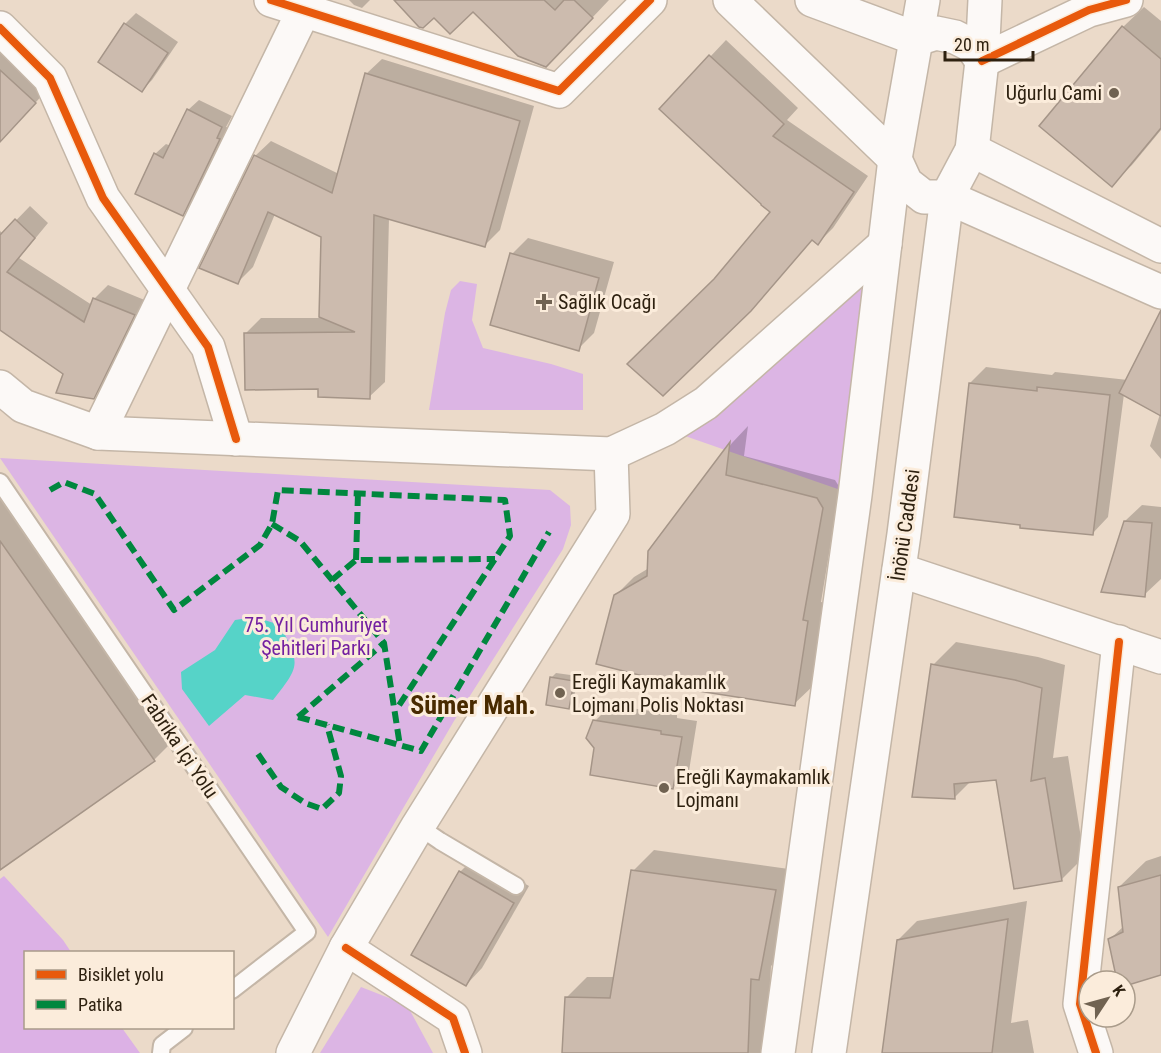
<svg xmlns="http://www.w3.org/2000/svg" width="1161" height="1053" font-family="'Roboto Condensed',sans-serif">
  <rect width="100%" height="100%" fill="#ebdac9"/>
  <!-- green -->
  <g fill="#dcb5e4">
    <path d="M885,244l-30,251 -190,-66z"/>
    <path d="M460,281l17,3 -5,36 11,28 68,16 32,10v36h-154l16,-97 6,-23z"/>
    <path d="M0,458l550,32 20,16 1,19 -8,24 -109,172 -126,216z"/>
    <path d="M361,987l46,18 26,48h-113z"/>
  </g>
  <!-- forest -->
  <path fill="#dcb1e5" d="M4,876l59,64 8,12h-45v76h96l18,25h-140v-174z"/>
  <!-- water -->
  <path fill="#56d3c8" d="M255,617l25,8c20,39 21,40 -7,75l-28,-5 -36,31 -27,-37 -1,-17 34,-22 20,-30z"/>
  <!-- shadow -->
  <g fill="#0003">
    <path d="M349,0h21l-8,8 -8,-3z"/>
    <path d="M396,0h213l-34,36 -102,-26 -39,6z"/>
    <path d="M1144,7l17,14v109l-29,35 -21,20 12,-158z"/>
    <path d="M136,13l42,29 -26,38 -10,10 -17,-66z"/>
    <path d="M726,40l72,68 -11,12 81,56 -35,52 -15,15 -5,-4 -63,71 -35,-31 58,-67 -112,-103z"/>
    <path d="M0,44l48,45 -48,52z"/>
    <path d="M382,59l152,47 -34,124 -16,16 -95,-28 -4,164 -16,15 -50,-10 -73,-54 15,-15h60l2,-82 -48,-22 -22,53 -15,15 17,-126 16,-15 68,33 27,-100z"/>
    <path d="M199,100l33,16 -6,11 4,1 -37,75 -10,11 -28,-60 11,-10 5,2 17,-36z"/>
    <path d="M30,206l18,17 -29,35 73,47 2,-6 14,-14 39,16 -40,82 -14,14 -28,-23 -65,-46v-97l3,3z"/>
    <path d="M528,238l86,24 -20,71 -16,16 -66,-95z"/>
    <path d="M1161,326v133l-11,-13 10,-32 -36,-20 -16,123 -16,17 -122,-151 16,-16 66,8 3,-3 73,8z"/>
    <path d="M748,426l-4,30 91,24 5,8 -19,114 4,1 -12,83 -19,18 -179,-108 19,-19 15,-9v-16l83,-109z"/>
    <path d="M0,490l175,249 -21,21 -154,108z"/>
    <path d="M1142,505l19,2v72l-17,16 -19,-74z"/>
    <path d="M956,642l82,15 27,8 -12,93 15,-2 16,101 -23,23 -64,-102 -26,3 -17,17 -21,-133z"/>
    <path d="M556,673l22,3 -5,26 -5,5 -17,-29z"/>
    <path d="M611,705l66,10v3l20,3 -8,50 -16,16 -78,-39v-27z"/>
    <path d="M654,850l142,20 -16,87 -9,9 -4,87h-204l3,-55 21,-21h28l18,-106z"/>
    <path d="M476,856l53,30 -47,82 -16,17 -6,-113z"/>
    <path d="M1161,856v117l-36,11v-3h-7l-8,-42 14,-13 -5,-39 27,-26z"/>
    <path d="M1027,901l-16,122 17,-3 6,33h-149l13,-113 19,-19z"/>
  </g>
  <!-- building -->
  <g fill="#ccbbae" stroke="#a59588" stroke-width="1.5">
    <path d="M394,0h150l11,10 9,-10h10l19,18 -47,49 -28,-11 -45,-44 -23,22 -16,-16 -11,10 -4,-1z"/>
    <path d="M124,23l44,30 -26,39 -44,-30z"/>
    <path d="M1122,26l39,33v69l-49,59 -73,-61z"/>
    <path d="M709,55l75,69 -11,12 81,56 -36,53 -6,-5 -61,71 -88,85 -36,-32 87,-85 56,-67 -9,-7v-1l-102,-95z"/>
    <path d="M0,70l36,33 -36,39z"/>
    <path d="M365,73l155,48 -35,126 -111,-32 -4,184 -52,-2v-8l-73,1 -1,-57 111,-1 -36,-15 2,-80 -53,-25 -30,72 -39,-16 55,-113 78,38z"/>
    <path d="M187,109l35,18 -5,11 3,1 -37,77 -48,-22 19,-41 9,5z"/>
    <path d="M15,219l20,19 -28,34 77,50 9,-24 42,17 -41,84 -38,-6 7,-19 -63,-44v-95z"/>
    <path d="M510,253l89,25 -20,73 -89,-26z"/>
    <path d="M1161,310v106l-42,-23z"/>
    <path d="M969,383l68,8v-4l73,8 -17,140 -73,-7v-3l-66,-8z"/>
    <path d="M730,442l-4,33 91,23 6,10 -20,112 5,1 -13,85 -110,-17 1,-2 -90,-23 18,-69 33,-19 1,-25z"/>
    <path d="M1124,521l28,2 -7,74 -44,-5z"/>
    <path d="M0,541l155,220 -155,109z"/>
    <path d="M931,664l84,16 27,8 -11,93 14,-3 17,103 -48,8 -18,-109 -42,4 1,15 -43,-2z"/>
    <path d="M550,677l24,4 -5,28 -23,-4z"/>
    <path d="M593,720l68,11v3l21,3 -9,52 -83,-14 4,-27 -8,-10z"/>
    <path d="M631,870l145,20 -17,90 -8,-1 -3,74h-186l3,-56 45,1z"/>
    <path d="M459,871l55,32 -48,83 -55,-31z"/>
    <path d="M1161,875v100l-36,11v-5h-8l-9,-42 15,-7 -5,-45z"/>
    <path d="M1008,919l-16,134h-110l15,-113z"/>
  </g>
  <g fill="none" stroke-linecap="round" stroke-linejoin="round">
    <!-- service casing -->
    <g stroke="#c4b6a7" stroke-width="20">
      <g id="service">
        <path d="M0,482l307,450 -75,58"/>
        <path d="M418,826l22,15 76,45"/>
        <path d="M161,1053l1,-8 22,-17"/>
      </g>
    </g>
    <!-- minor casing -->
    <g stroke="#c4b6a7" stroke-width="36">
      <g id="minor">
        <path d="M271,0l288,91 91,-91"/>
        <path d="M0,28l50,50 53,120 105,149 28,92"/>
        <path d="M982,61l107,-51 37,-10"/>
        <path d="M98,433l206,-423"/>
        <path d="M899,570l262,87"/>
        <path d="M346,948l107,70 12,35"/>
        <path d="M1096,1053l-16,-49 39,-362"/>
      </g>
    </g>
    <!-- secondary casing -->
    <g stroke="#c4b6a7" stroke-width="36">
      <g id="secondary">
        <path d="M730,0l165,159 11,24 18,14h23l214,95"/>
        <path d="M812,0l105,39 19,-6 19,4 16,8 11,16"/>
        <path d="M972,150l189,96"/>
        <path d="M0,387l23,19 75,27 513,21 54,-25 41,-26 179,-159"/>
        <path d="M293,1053l53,-105 72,-122 195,-312 -2,-60"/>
        <path d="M778,1053l77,-558 40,-336 28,-159"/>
        <path d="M829,1053l75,-519 43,-337 25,-47 10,-89 3,-61"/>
      </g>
    </g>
    <!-- service -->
    <use href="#service" stroke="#fcf9f7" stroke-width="16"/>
    <!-- minor -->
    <use href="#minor" stroke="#fcf9f7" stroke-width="33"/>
    <!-- secondary -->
    <use href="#secondary" stroke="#fcf9f7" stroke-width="33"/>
    <!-- quiet -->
    <g stroke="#00873e" stroke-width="6" stroke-dasharray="12 6" stroke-linecap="butt">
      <path d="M50,490l14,-8 31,12 79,116 86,-65 12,-21 6,-34 227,10 5,36 -114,174"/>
      <path d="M272,524l28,17 84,102 16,103"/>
      <path d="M356,560l2,-67"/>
      <path d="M332,580l24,-20 139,-1"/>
      <path d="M298,717l123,34 128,-219"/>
      <path d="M298,717l86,-74"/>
      <path d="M258,754l23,33 24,16 17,6 17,-16 2,-17 -14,-51"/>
    </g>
    <!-- cycleway casing -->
    <g stroke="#fbecdb" stroke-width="11">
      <g id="cycleway">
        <path d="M271,0l288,91 91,-91"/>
        <path d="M0,28l50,50 53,120 105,149 28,92"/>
        <path d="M982,61l107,-51 37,-10"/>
        <path d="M346,948l107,70 12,35"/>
        <path d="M1096,1053l-16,-49 39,-362"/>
      </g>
    </g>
    <!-- cycleway -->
    <use href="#cycleway" stroke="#e8590c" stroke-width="8"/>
  </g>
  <!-- markers -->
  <g fill="#706251" stroke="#fbecdb" stroke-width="2">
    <circle cx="1114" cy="93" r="6"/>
    <path d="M541 293h6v6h6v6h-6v6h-6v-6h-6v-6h6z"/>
    <circle cx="560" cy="693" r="6"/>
    <circle cx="664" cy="788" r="6"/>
  </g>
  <g text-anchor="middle" stroke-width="6" stroke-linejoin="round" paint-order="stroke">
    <!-- poi labels -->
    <g font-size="20" fill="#2e2110" stroke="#fbecdb" text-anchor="start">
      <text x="1102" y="100" text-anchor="end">Uğurlu Cami</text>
      <text x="558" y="309">Sağlık Ocağı</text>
      <text x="572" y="689">Ereğli Kaymakamlık<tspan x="572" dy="23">Lojmanı Polis Noktası</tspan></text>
      <text x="676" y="784">Ereğli Kaymakamlık<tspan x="676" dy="23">Lojmanı</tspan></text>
    </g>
    <!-- street labels -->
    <g font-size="20" fill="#2e2110" stroke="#fbecdb">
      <text transform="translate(905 525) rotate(-82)" y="7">İnönü Caddesi</text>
      <text transform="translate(180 746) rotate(56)" y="7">Fabrika İçi Yolu</text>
    </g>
    <!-- park labels -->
    <g font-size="20" fill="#7420a1" stroke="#fbecdb">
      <text x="316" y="632">75. Yıl Cumhuriyet<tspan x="316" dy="23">Şehitleri Parkı</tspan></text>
    </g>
    <!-- district labels -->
    <g font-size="26" font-weight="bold" fill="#482a00" stroke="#fbecdb">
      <text x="473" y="714">Sümer Mah.</text>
    </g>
  </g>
  <!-- legend -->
  <rect x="24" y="951" width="210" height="78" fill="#fbecdb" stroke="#a99b8a" stroke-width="1.5"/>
  <rect x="36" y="970" width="30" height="9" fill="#e8590c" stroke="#a99b8a" stroke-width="1.5"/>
  <text x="78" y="981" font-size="18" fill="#2e2110">Bisiklet yolu</text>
  <rect x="36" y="1000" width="30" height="9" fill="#00873e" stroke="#a99b8a" stroke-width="1.5"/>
  <text x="78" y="1011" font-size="18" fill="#2e2110">Patika</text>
  <!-- north arrow -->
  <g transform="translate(1107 999) rotate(54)"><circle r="28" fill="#fbecdb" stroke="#a99b8a" stroke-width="1.5"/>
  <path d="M0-4.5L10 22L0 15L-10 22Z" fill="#706251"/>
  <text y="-9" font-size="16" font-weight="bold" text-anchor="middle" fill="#2e2110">K</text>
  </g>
  <!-- scale -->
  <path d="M945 51v9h88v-9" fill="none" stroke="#2e2110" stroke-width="3"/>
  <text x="954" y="51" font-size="18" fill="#2e2110" stroke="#fbecdb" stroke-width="4.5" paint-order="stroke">20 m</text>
</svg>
